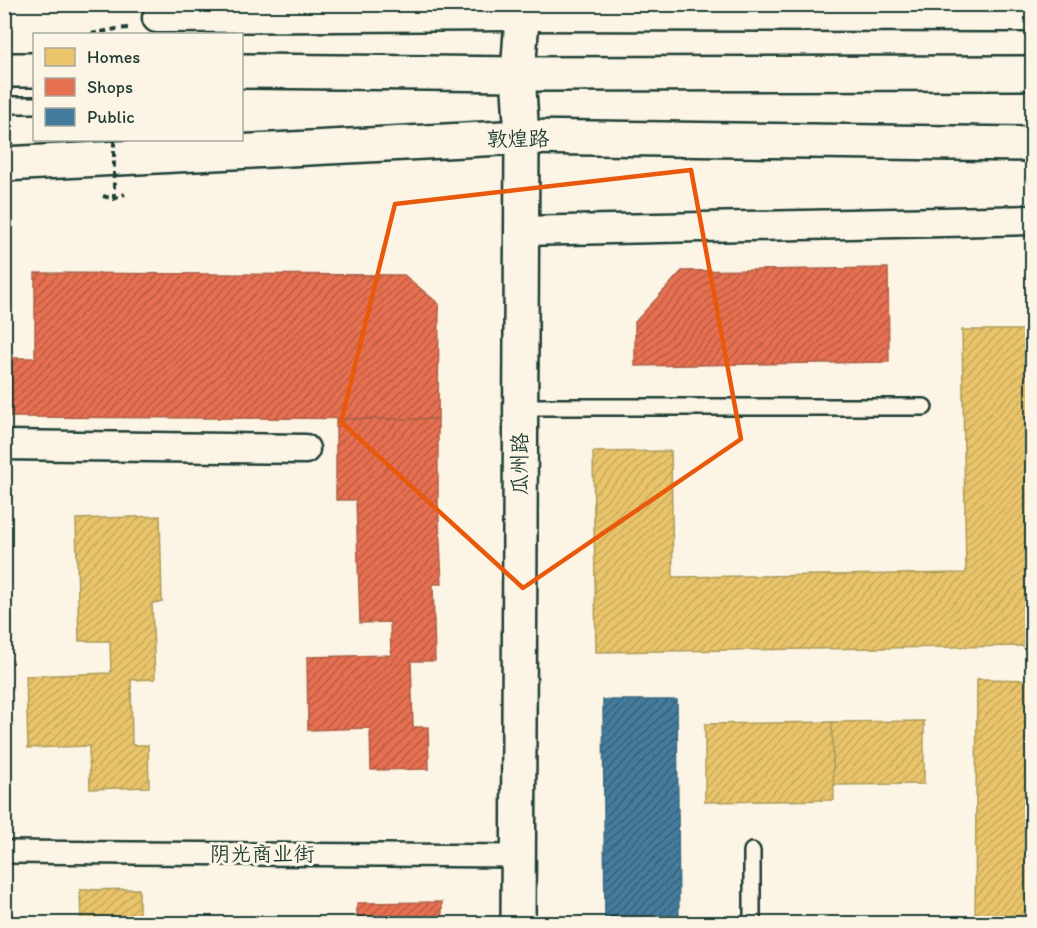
<svg xmlns="http://www.w3.org/2000/svg" width="1037" height="928" font-family="Itim,'LXGW WenKai TC',sans-serif">
  <defs>
    <pattern id="homes-hatch" width="6" height="6" patternUnits="userSpaceOnUse" patternTransform="scale(1.5)"><rect width="6" height="6" fill="#e9c46a"/><path d="M-1 1l2-2M0 6l6-6M5 7l2-2" fill="none" stroke="#c7a95c"/></pattern>
    <pattern id="shops-hatch" width="6" height="6" patternUnits="userSpaceOnUse" patternTransform="scale(1.5)"><rect width="6" height="6" fill="#e76f51"/><path d="M-1 1l2-2M0 6l6-6M5 7l2-2" fill="none" stroke="#bb5c44"/></pattern>
    <pattern id="public-hatch" width="6" height="6" patternUnits="userSpaceOnUse" patternTransform="scale(1.5)"><rect width="6" height="6" fill="#457b9d"/><path d="M-1 1l2-2M0 6l6-6M5 7l2-2" fill="none" stroke="#36617a"/></pattern>
  </defs>
  <rect width="100%" height="100%" fill="#fcf5e5"/>
  <filter id="ink" filterUnits="userSpaceOnUse"><feTurbulence type="fractalNoise" baseFrequency=".0167" numOctaves="2"/><feDisplacementMap in="SourceGraphic" scale="12" xChannelSelector="R" yChannelSelector="G"/><feConvolveMatrix kernelMatrix="1 2 1 2 8 2 1 2 1" color-interpolation-filters="sRGB"/></filter>
  <g filter="url(#ink)">
    <!-- homes -->
    <g fill="url(#homes-hatch)" stroke="#ac9c5a" stroke-width="1.5">
      <path d="M962,330h70v316l-436,6 -3,-200 78,-1 2,126 293,-4z"/>
      <path d="M160,516l2,86 -10,1 3,76 -24,1 1,65h16l1,42 -59,2 -1,-43 -61,2 -2,-72 85,-3 -1,-32h-31l-3,-122z"/>
      <path d="M977,679l55,1v244h-57z"/>
      <path d="M924,721v63l-91,1 -1,-63z"/>
      <path d="M832,722l2,78 -129,2v-78z"/>
      <path d="M139,889v35h-58l-1,-34z"/>
    </g>
    <!-- shops -->
    <g fill="url(#shops-hatch)" stroke="#ab6048" stroke-width="1.5">
      <path d="M888,268l1,94 -254,4v-44l47,-51z"/>
      <path d="M35,273l369,2 35,29 -1,115 -434,-2v-59h31z"/>
      <path d="M336,419h102v81l4,84h-9l2,77h-24l2,66h15l1,42 -58,1 -1,-42 -62,2 -1,-73 84,-2 -1,-33 -30,1 -4,-123h-20z"/>
      <path d="M442,902v22h-85v-21z"/>
    </g>
    <!-- public -->
    <path fill="url(#public-hatch)" stroke="#3a687e" stroke-width="1.5" d="M603,700h74l2,224h-74z"/>
    <g fill="none" stroke-linecap="round" stroke-linejoin="round">
      <!-- service casing -->
      <g stroke="#1f3d34" stroke-width="20">
        <g id="service">
          <path d="M4,105h30"/>
          <path d="M520,407h404"/>
          <path d="M752,924v-73"/>
        </g>
      </g>
      <!-- pedestrian casing -->
      <g stroke="#1f3d34" stroke-width="26">
        <path id="pedestrian" d="M4,852l515,4"/>
      </g>
      <!-- minor casing -->
      <g stroke="#1f3d34" stroke-width="33">
        <g id="minor">
          <path d="M157,18l366,-2 509,1"/>
          <path d="M521,231l511,-11"/>
          <path d="M4,445l301,4"/>
        </g>
      </g>
      <!-- tertiary casing -->
      <g stroke="#1f3d34" stroke-width="38">
        <path id="tertiary" d="M518,924l4,-787 -4,-63 5,-70"/>
      </g>
      <!-- secondary casing -->
      <g stroke="#1f3d34" stroke-width="38">
        <g id="secondary">
          <path d="M4,70h30"/>
          <path d="M242,71l276,3 514,-1"/>
          <path d="M4,164l518,-27 510,7"/>
        </g>
      </g>
      <!-- path -->
      <g stroke="#1f3d34" stroke-width="4" stroke-dasharray="6 4.5" stroke-linecap="butt">
        <path d="M91,34l25,-5 13,-1"/>
        <path d="M103,196l11,3 11,-5"/>
      </g>
      <!-- service -->
      <use href="#service" stroke="#fcf5e5" stroke-width="15"/>
      <!-- pedestrian -->
      <use href="#pedestrian" stroke="#fcf5e5" stroke-width="21"/>
      <!-- minor -->
      <use href="#minor" stroke="#fcf5e5" stroke-width="28"/>
      <!-- tertiary -->
      <use href="#tertiary" stroke="#fcf5e5" stroke-width="33"/>
      <!-- secondary -->
      <use href="#secondary" stroke="#fcf5e5" stroke-width="33"/>
      <!-- path-bridge -->
      <path stroke="#1f3d34" stroke-width="4" stroke-dasharray="6 4.5" stroke-linecap="butt" d="M114,199v-59"/>
    </g>
  </g>
  <!-- marked area -->
  <path fill="none" stroke="#e8590c" stroke-width="4.5" stroke-linejoin="round" d="M691,170l50,269 -218,149 -182,-166 54,-218z"/>
  <g text-anchor="middle" stroke-width="6" stroke-linejoin="round" paint-order="stroke">
    <!-- street labels -->
    <g font-size="21" fill="#1f3d34" stroke="#fcf5e5">
      <text transform="translate(518 139) rotate(-1)" y="7">敦煌路</text>
      <text transform="translate(520 464) rotate(-90)" y="7">瓜州路</text>
      <text x="262" y="861">阴光商业街</text>
    </g>
  </g>
  <!-- margin -->
  <rect width="1037" height="928" fill="none" stroke="#fcf5e5" stroke-width="24"/>
  <rect x="12" y="12" width="1013" height="904" fill="none" stroke="#1f3d34" stroke-width="2" filter="url(#ink)"/>
  <!-- legend -->
  <rect x="33" y="33" width="210" height="108" fill="#fcf5e5" stroke="#a4ab9e" stroke-width="1.5"/>
  <rect x="45" y="48" width="30" height="18" fill="#e9c46a" stroke="#a4ab9e" stroke-width="1.5"/>
  <text x="87" y="63" font-size="18" fill="#1f3d34">Homes</text>
  <rect x="45" y="78" width="30" height="18" fill="#e76f51" stroke="#a4ab9e" stroke-width="1.5"/>
  <text x="87" y="93" font-size="18" fill="#1f3d34">Shops</text>
  <rect x="45" y="108" width="30" height="18" fill="#457b9d" stroke="#a4ab9e" stroke-width="1.5"/>
  <text x="87" y="123" font-size="18" fill="#1f3d34">Public</text>
</svg>
